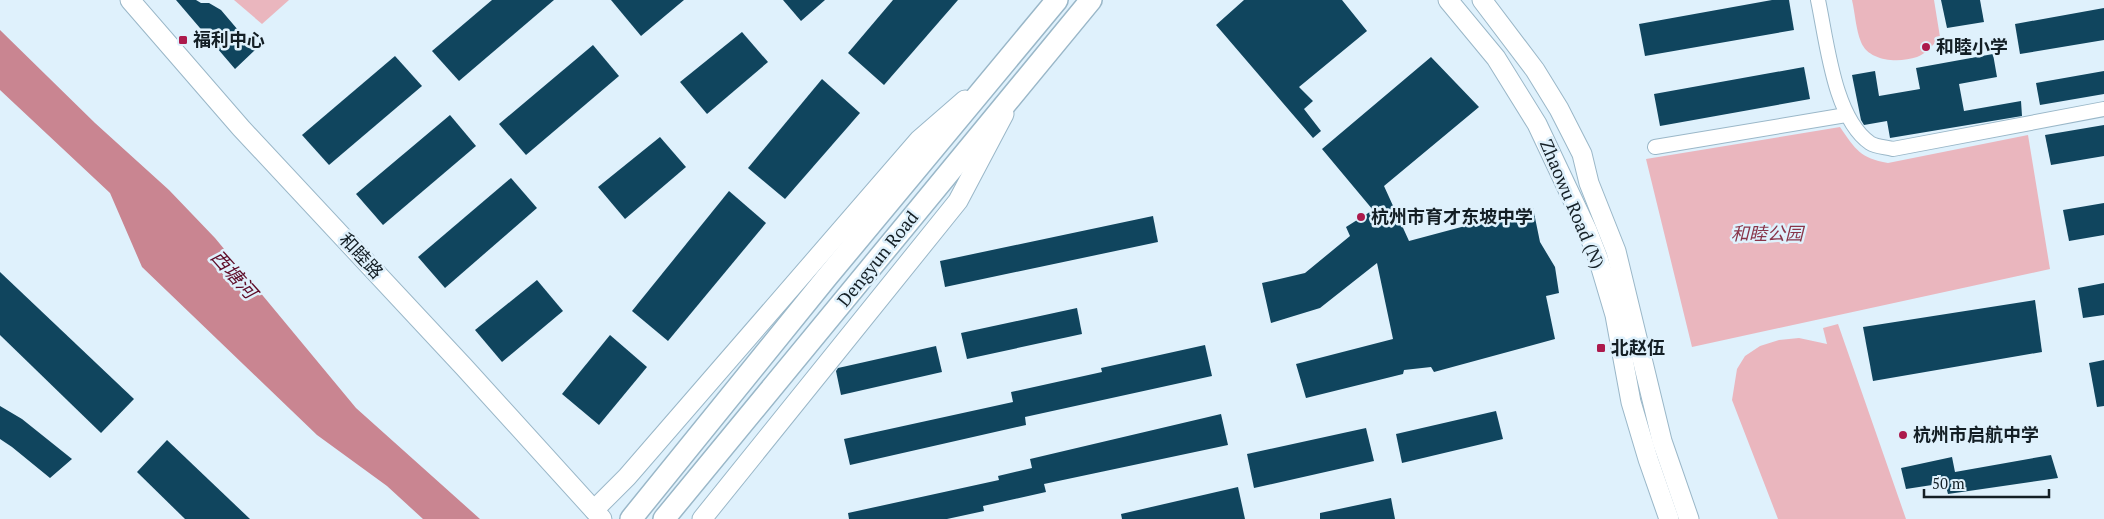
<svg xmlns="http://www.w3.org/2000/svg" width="2104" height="519" font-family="'PT Serif','Noto Sans SC',serif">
  <rect width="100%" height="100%" fill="#dff1fc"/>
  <!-- green -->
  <g fill="#eab6be">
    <path d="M234,0h55l-27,24z"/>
    <path d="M1852,0h82l6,37c-6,7 -14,17 -23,20 -18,6 -48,5 -56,-15 -5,-12 -6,-29 -9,-42z"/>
    <path d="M1840,127c16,23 20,31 48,36l140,-28 22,134 -358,78 -46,-188z"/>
    <path d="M1838,324l68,195h-128l-46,-119 5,-31 8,-13 15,-10 19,-6 20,-2 28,6 -4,-16z"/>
  </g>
  <!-- water -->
  <path fill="#c98591" d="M0,30l95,93 74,67 46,48 141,170 124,111h-57l-36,-33 -70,-51 -175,-168 -32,-74 -110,-103z"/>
  <!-- building -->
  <g fill="#10455e">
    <path d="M176,0h20l5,3h8l12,7 34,40 -20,19z"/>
    <path d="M492,0h62l-95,81 -27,-30z"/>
    <path d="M611,0h73l-43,36z"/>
    <path d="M783,0h42l-24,21z"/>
    <path d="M893,0h65l-74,85 -36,-32z"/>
    <path d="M1244,0h98l25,31 -68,56 14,14 -9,8 17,22 -8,7 -97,-113z"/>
    <path d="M1772,0h17l5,30 -149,26 -6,-32z"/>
    <path d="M1941,0h39l4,22 -37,6z"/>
    <path d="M2104,8v32l-84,14 -5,-30z"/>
    <path d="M742,32l26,30 -61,52 -27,-32z"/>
    <path d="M593,45l26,31 -93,79 -27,-31z"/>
    <path d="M1993,54l4,23 -38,7 5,27 57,-10 1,15 -132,22 -3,-17 -23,4 -3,-5 -9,-45 23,-4 4,25 41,-7 -4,-21z"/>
    <path d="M395,56l27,30 -93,79 -27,-30z"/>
    <path d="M1431,57l48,50 -95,79 25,55 124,-33 7,34 15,25 4,26 -13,3 9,43 -121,33 -3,-5 -27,3 -1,4 -97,24 -10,-34 97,-25 -16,-76 -57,45 -49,15 -9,-40 43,-10 45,-37 -4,-9 27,-17 -51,-61z"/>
    <path d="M1804,67l6,32 -150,27 -6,-32z"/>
    <path d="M2104,71v23l-64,11 -4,-22z"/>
    <path d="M822,79l38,34 -75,86 -37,-31z"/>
    <path d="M450,115l26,31 -93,79 -27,-31z"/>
    <path d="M2104,125v31l-53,9 -6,-30z"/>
    <path d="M660,137l26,30 -61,52 -27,-32z"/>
    <path d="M511,178l26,30 -92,80 -27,-31z"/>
    <path d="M729,191l37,32 -98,118 -36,-30z"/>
    <path d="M2104,203v32l-35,6 -6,-31z"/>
    <path d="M1153,216l5,26 -213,45 -5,-26z"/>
    <path d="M0,272l134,127 -33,34 -101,-98z"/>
    <path d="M537,280l26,31 -61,51 -27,-32z"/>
    <path d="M2104,283v32l-21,3 -5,-30z"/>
    <path d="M2035,300l7,52 -169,29 -10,-54z"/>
    <path d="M1077,308l5,26 -115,25 -6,-26z"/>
    <path d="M610,335l37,32 -48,58 -37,-31z"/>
    <path d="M1205,345l7,31 -187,41 1,8 -176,40 -6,-26 169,-37 -2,-10 91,-20 -1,-4z"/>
    <path d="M936,346l6,26 -101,23 -5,-24 2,-3z"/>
    <path d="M2104,360v46l-7,1 -8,-44z"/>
    <path d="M0,406l22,13 50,40 -22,19 -38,-31 -12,-8z"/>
    <path d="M1496,411l7,28 -101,24 -6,-29z"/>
    <path d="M1221,414l7,31 -184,39 2,8 -63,14 1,5 -37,8h-98l-1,-6 151,-33 -1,-4 34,-8 -2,-9z"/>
    <path d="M1366,428l8,33 -120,27 -7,-34z"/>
    <path d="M167,440l83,79h-65l-48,-47z"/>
    <path d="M2051,455l7,23 -110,16 -3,-11 -39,6 -5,-21 51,-11 3,15z"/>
    <path d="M1238,487l7,32h-123l-1,-5z"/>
    <path d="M1391,498l4,21h-75v-6z"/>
  </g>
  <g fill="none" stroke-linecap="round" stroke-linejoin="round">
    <!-- street casing -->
    <g stroke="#9ab7c8" stroke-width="16">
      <g id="street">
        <path d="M1818,0c9,42 16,118 52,143 6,4 16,4 23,6l211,-40"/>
        <path d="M1655,147l191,-32"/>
      </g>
    </g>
    <!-- secondary casing -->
    <g stroke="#9ab7c8" stroke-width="21">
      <g id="secondary">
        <path d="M130,0l111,128 223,239 138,152"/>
        <path d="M1448,0l48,58 41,66 50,106 11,28 17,57 16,87 17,57 21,60"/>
        <path d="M1482,0l53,70 24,39 23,45 7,29 27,68 46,190 27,78"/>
        <path d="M594,510l33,-33 292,-337 46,-40"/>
        <path d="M702,519l256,-318 46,-87"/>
      </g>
    </g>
    <!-- primary casing -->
    <g stroke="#9ab7c8" stroke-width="24">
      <g id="primary">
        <path d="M631,519l196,-242 230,-277"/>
        <path d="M664,519l427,-519"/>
      </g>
    </g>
    <!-- street -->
    <use href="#street" stroke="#fff" stroke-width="14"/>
    <!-- secondary -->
    <use href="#secondary" stroke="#fff" stroke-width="19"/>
    <!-- primary -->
    <use href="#primary" stroke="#fff" stroke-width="21"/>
  </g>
  <!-- markers -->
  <g fill="#ac1a4c" stroke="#dff1fc" stroke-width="2">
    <rect x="178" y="35" width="10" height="10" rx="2.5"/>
    <circle cx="1926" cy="47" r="5"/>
    <circle cx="1361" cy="217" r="5"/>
    <rect x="1596" y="343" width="10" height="10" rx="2.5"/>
    <circle cx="1903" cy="435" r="5"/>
  </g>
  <g text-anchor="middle" stroke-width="5" stroke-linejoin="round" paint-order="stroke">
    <!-- poi labels -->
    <g font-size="18" font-weight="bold" fill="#141f25" stroke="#dff1fc" text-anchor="start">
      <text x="193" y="46">福利中心</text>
      <text x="1936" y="53">和睦小学</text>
      <text x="1371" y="223">杭州市育才东坡中学</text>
      <text x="1611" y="354">北赵伍</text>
      <text x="1913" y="441">杭州市启航中学</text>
    </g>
    <!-- street labels -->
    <g font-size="18" fill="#141f25" stroke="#dff1fc">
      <text transform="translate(1572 204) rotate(67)" y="6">Zhaowu Road (N)</text>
      <text transform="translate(361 256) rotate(47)" y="6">和睦路</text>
      <text transform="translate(878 259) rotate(-51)" y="6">Dengyun Road</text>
    </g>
    <!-- park labels -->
    <g font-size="18" font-style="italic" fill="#883549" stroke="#dff1fc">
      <text x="1767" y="240">和睦公园</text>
    </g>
    <!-- water labels -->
    <g font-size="19" font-style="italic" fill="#5e0b27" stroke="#dff1fc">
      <text transform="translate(234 274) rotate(48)" y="7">西塘河</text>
    </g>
  </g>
  <!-- scale -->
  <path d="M1924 489v8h125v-8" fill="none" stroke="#141f25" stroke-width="2.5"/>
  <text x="1932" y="489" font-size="15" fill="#141f25" stroke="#dff1fc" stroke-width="4" paint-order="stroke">50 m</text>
</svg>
